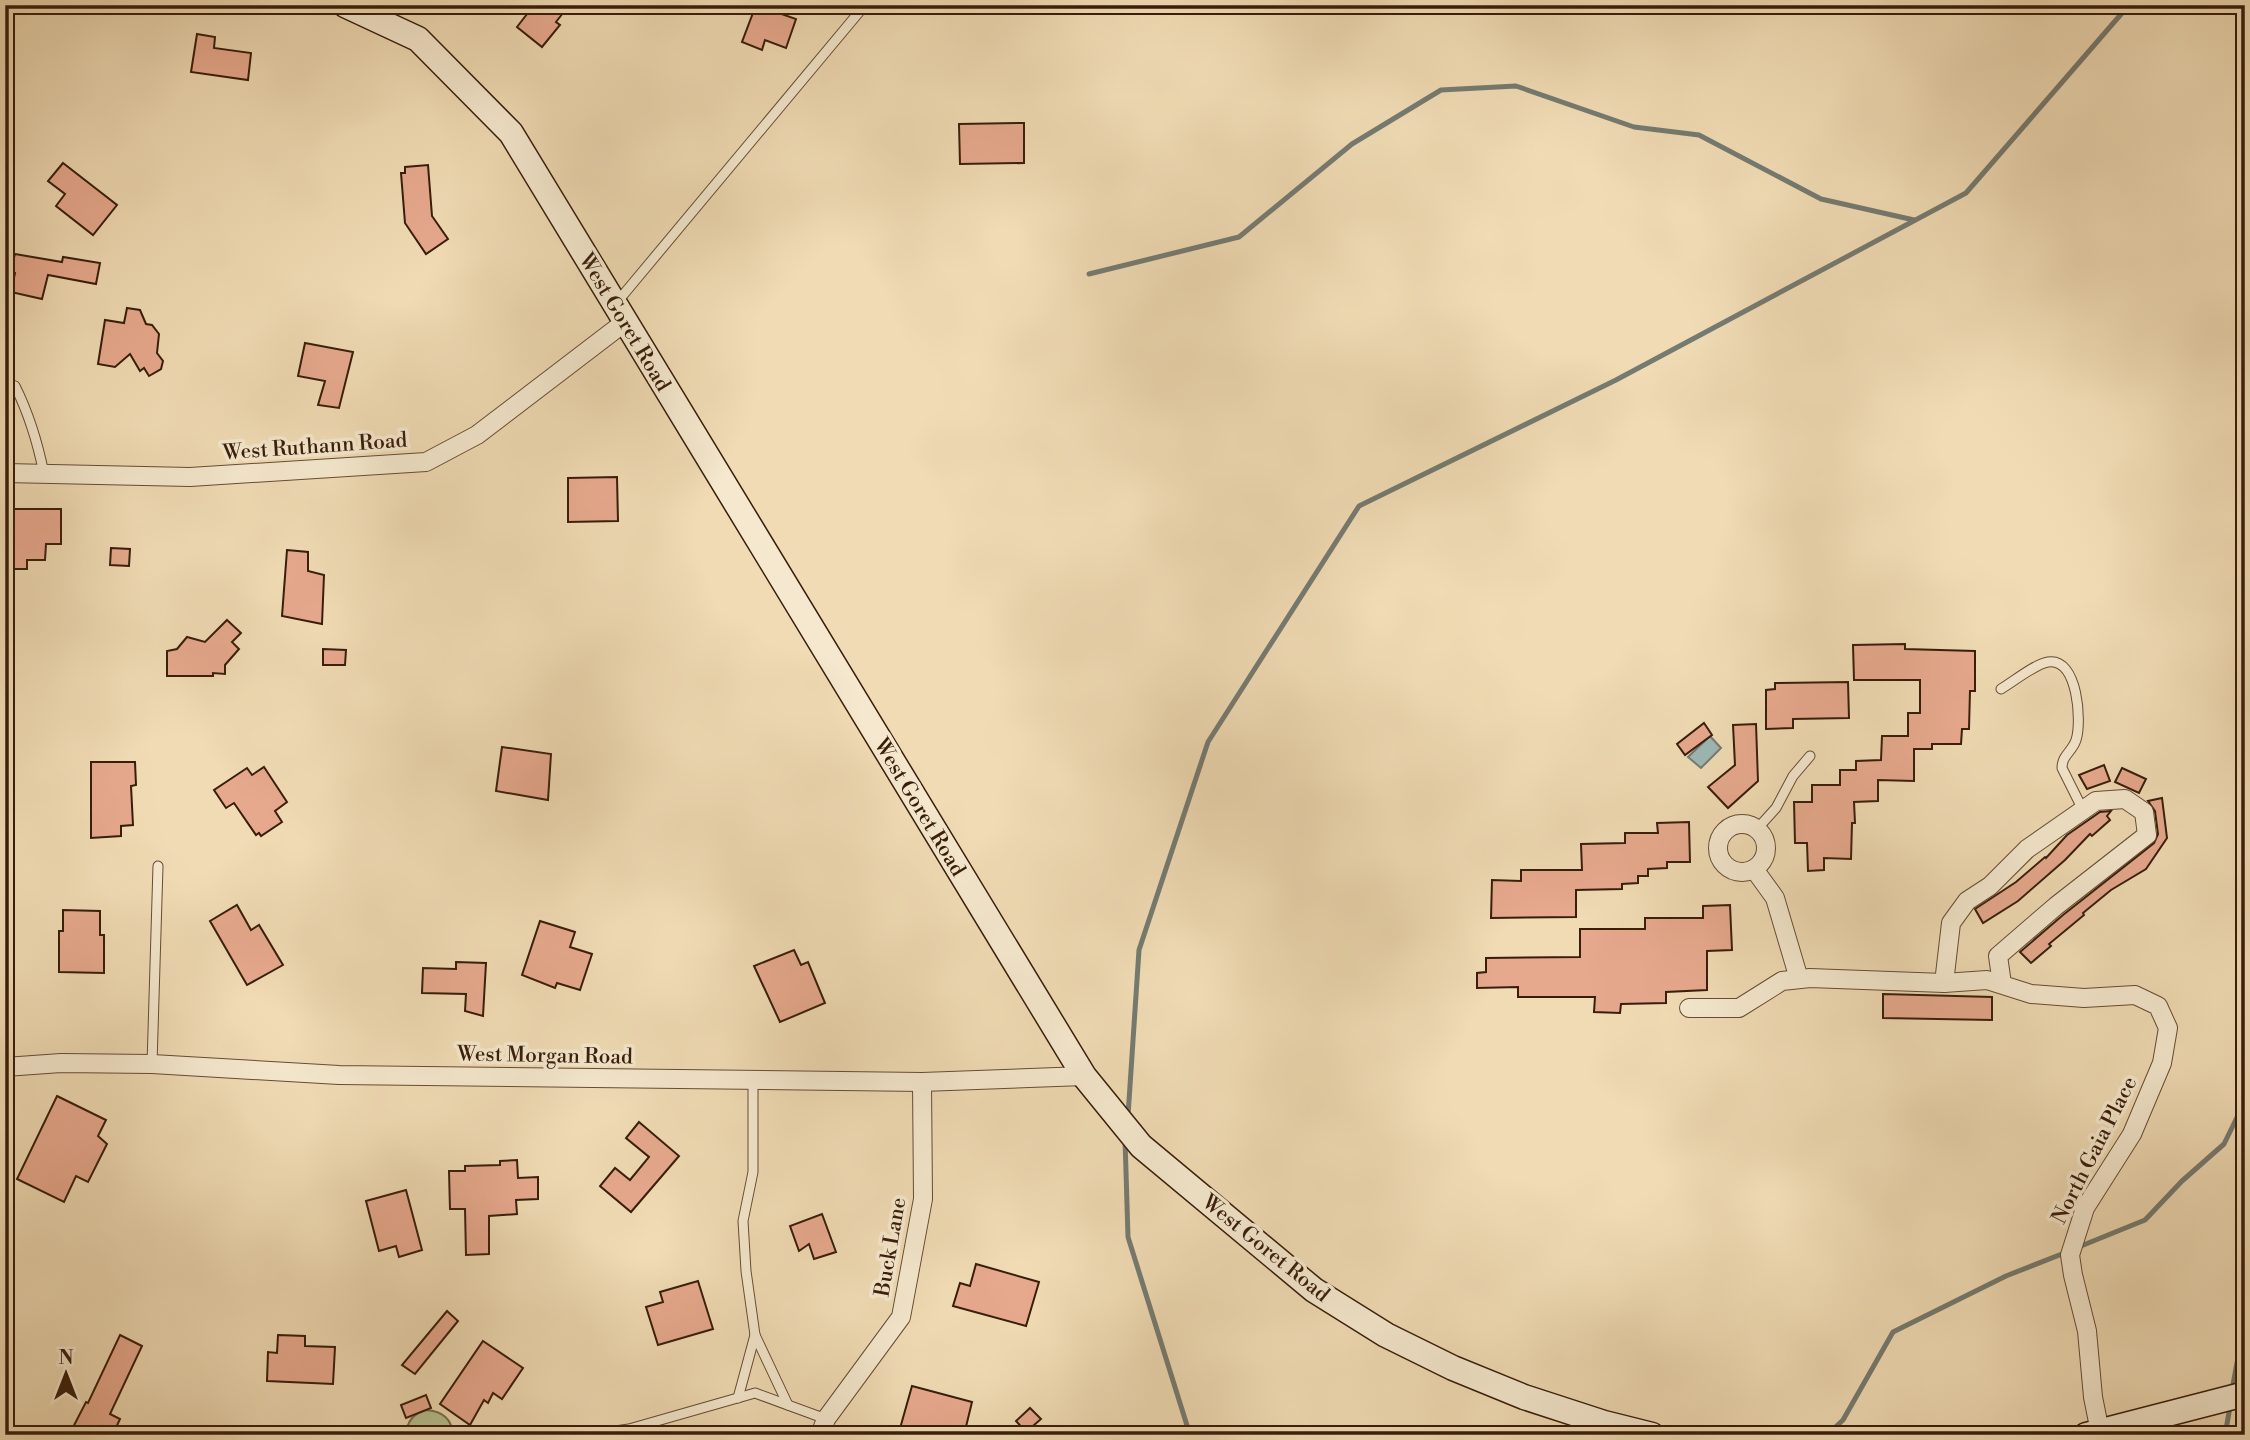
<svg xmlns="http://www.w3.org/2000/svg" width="2250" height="1440" font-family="'Libre Bodoni',serif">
  <rect width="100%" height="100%" fill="#f0dbb4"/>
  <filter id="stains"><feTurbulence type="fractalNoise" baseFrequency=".00286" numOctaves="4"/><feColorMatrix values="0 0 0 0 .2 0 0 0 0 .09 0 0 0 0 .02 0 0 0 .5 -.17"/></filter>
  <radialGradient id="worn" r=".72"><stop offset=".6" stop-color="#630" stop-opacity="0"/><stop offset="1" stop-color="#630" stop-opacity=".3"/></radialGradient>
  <!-- green -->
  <path fill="#b6c190" stroke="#776f4d" stroke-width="2" d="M426,1410c16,1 26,9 27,25h-47c1,-14 7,-21 20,-25z"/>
  <!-- water -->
  <path fill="#9db9b6" stroke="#757b71" stroke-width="2" d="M1710,736l11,12 -20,20 -13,-11z"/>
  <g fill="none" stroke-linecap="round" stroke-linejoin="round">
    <!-- stream -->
    <g stroke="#757b71" stroke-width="5">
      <path d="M1089,274l150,-37 113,-93 89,-54 75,-4 118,41 65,8 122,64 93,21"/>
      <path d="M1128,1116l11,-166 69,-208 151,-236 257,-126 350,-187 163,-188"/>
      <path d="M1125,1139l3,98 62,198"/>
      <path d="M2076,1248l69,-28 37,-39 42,-37 21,-43"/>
      <path d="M2232,1390l13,-70"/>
      <path d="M1827,1435l16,-15 50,-88 113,-56 61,-24"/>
      <path d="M2225,1435l5,-28"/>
    </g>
  </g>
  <!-- building -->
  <g fill="#e7a98e" stroke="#381d0a" stroke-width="2">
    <path d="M534,5h20l9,8 -7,9 4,3 -18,22 -25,-20z"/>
    <path d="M756,5l40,14 -10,29 -21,-8 -3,10 -20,-8z"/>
    <path d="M197,34l18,3 -1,11 37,5 -3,27 -57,-8z"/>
    <path d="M1024,123v40l-64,1 -1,-40z"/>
    <path d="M63,163l54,42 -24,30 -37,-29 9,-12 -17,-13z"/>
    <path d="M428,165l4,51 16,23 -22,15 -21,-31 -4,-50h4v-6z"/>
    <path d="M15,254l47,8 1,-5 37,6 -4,21 -48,-9 -6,24 -31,-7 4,-19 -5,-1z"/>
    <path d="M127,308l13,2 6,14 6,1 7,9 -2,19 6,8 -2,8 -12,7 -5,-8 -4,3 -10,-17 -15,13 -17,-3 7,-44 19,3z"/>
    <path d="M305,343l48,9 -14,56 -21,-3 7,-24 -27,-5z"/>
    <path d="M617,477l1,44 -50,1v-44z"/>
    <path d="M5,509h56v35h-15l-1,16h-18v9h-22z"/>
    <path d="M111,548l19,1 -1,17 -19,-1z"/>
    <path d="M287,550l21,2v19l16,4 -2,49 -40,-8z"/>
    <path d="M227,620l14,13 -9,9 7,7 -14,16v9l-12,-1v3h-46v-25l10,-2 10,-12 18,5z"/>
    <path d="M1905,644v5l70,2v40h-5l-1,38h-7l-1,15h-29v5h-18v32l-36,-1v21l-24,1 1,21h-3l-1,36 -27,-1v12l-16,1 -1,-28h-12l-1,-41h18v-17h28v-15h16v-9l25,-1 1,-24h26v-23h12v-33h-66l-1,-35z"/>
    <path d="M323,649l23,1 -1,15h-22z"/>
    <path d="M1848,682l1,36 -56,1v9l-27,1v-39l9,-1v-6z"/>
    <path d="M1704,723l8,12 -27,20 -8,-11z"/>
    <path d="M1756,724l2,57 -30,27 -20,-21 27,-22 -2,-40z"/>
    <path d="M502,747l49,7 -3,46 -52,-9z"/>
    <path d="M91,762h44l1,23 -5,1 2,39 -12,1v10l-30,2z"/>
    <path d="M2104,765l6,16 -23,8 -8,-14z"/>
    <path d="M264,767l23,35 -12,9 7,11 -21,14 -2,-3 -3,2 -22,-32 -8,5 -12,-18 33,-22 5,7z"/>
    <path d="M2122,768l24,11 -7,14 -24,-11z"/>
    <path d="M2162,798l5,40 -21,31 -35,21 -28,23 1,2 -35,29 2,2 -20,17 -11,-11 43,-37 91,-72 4,-9 -3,-23 -7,-10z"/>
    <path d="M2111,811l-4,5 3,4 -18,16 -2,-2 -25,26 -47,41 -35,22 -8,-14 41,-27 29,-25 1,1 21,-23 33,-23z"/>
    <path d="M1689,822l1,40h-23v6l-19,1v7h-10v7l-16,1v5l-46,1v27l-85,1 1,-38 29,1v-11h61l-1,-26 44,-1v-10h33l-1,-10z"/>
    <path d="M237,905l14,25 8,-5 24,40 -36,20 -37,-64z"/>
    <path d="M1730,905l2,45 -25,1v39l-41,2v11l-45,1 -1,9 -26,-1 1,-15h-77v-10l-41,1v-15l9,-1v-14l94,-1v-28h65v-11h58v-12z"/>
    <path d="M63,910l37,1v24h4v38l-45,-1v-41h4z"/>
    <path d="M540,921l35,11 -5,15 22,7 -12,36 -23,-7 -2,5 -33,-13z"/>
    <path d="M794,950l7,15 7,-3 17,41 -45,19 -26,-56z"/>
    <path d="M456,962l30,1 -3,53 -18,-5 1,-17 -44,-1 1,-25 33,1z"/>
    <path d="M1883,994l109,3v23l-109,-2z"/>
    <path d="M57,1096l49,24 -8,16 9,8 -19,38 -12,-6 -12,26 -47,-23z"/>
    <path d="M639,1122l40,34 -48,56 -31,-26 15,-18 15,12 19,-23 -23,-19z"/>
    <path d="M517,1160l1,18 20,-1v22l-22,1 1,14 -28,2v38l-23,1 -1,-46h-15l-1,-38h16v-5l35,-1v-4z"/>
    <path d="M406,1190l16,60 -23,7 -3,-11 -17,5 -13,-50z"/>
    <path d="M822,1214l14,38 -22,7 -5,-15 -10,7 -9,-25z"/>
    <path d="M976,1264l63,18 -13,44 -73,-20 7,-23 10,3z"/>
    <path d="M698,1281l15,48 -55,16 -12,-38 17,-5 -3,-10z"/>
    <path d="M447,1311l11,10 -43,53 -13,-9z"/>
    <path d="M120,1335l22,11 -32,68 10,5 -6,13 -12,-6 -4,9h-29l17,-33 2,1z"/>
    <path d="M278,1335l27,1v10l30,1 -2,37 -66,-3 1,-29 9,1z"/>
    <path d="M483,1341l40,27 -21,31 -9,-6 -5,10 -4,-3 -14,25 -30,-21z"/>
    <path d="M912,1386l60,16 -8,33h-54l-11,-3z"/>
    <path d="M426,1395l5,13 -25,10 -5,-13z"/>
    <path d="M1030,1408l11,11 -15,13 -10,-11z"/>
  </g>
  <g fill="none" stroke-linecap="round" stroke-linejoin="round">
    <!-- lane casing -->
    <g stroke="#664c34" stroke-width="11">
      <g id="lane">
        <path d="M618,301l247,-296"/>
        <path d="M5,382l10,4c14,28 23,58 29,88"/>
        <path d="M2001,689c12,-7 34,-25 47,-27 30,-5 34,60 28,78 -4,12 -14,15 -14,28l21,42"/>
        <path d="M1757,829l19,-21 17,-32 17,-20"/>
        <path d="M152,1064l6,-198"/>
        <path d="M755,1335l33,70"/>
        <path d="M738,1398l17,-63 -9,-64 -3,-50 10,-49v-92"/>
        <path d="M587,1435l42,-6 126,-36 71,26"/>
      </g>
    </g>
    <!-- street casing -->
    <g stroke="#664c34" stroke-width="20">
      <g id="street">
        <path d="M5,473l185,4 236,-15 51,-27 148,-113"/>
        <circle cx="1742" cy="848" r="24"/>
        <path d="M1754,869l21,29 24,81"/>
        <path d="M1944,983l7,-60 16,-22 23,-15 37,-37 69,-48 29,-2 19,13 3,23 -91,71 -58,50 4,28"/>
        <path d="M1689,1008h50l43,-27 28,-3 134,5 43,-3 44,14 53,4 51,-3 23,11 10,22 -6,35 -30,71 -47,74 -15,47 3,20 14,56 6,66 7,35"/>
        <path d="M5,1067l56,-4 91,1 187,11 583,7 162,-6"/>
        <path d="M820,1435l6,-16 75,-102 22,-118 -1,-117"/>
      </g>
    </g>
    <!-- secondary casing -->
    <g stroke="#381d0a" stroke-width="27">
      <g id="secondary">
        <path d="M345,5l73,34 93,94 573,943 57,70 173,144 72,45 67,33 71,29 80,26 48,12"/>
        <path d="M2086,1435l159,-41"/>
      </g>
    </g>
    <!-- lane -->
    <use href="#lane" stroke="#f5e8ce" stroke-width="9"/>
    <!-- street -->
    <use href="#street" stroke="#f5e8ce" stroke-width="18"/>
    <!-- secondary -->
    <use href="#secondary" stroke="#f5e8ce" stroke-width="24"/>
  </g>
  <g text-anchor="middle" stroke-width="7" stroke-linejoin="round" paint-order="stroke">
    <!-- street labels -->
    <g font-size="21" fill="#381d0a" stroke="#f5e8ce">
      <text transform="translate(625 322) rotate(59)" y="7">West Goret Road</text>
      <text transform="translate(315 446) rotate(-4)" y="7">West Ruthann Road</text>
      <text transform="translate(920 807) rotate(59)" y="7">West Goret Road</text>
      <text transform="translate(545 1055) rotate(1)" y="7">West Morgan Road</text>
      <text transform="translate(2094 1150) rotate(-63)" y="7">North Gaia Place</text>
      <text transform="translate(890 1247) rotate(-80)" y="7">Buck Lane</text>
      <text transform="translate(1266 1248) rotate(39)" y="7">West Goret Road</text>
    </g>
  </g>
  <!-- margin -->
  <rect width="2250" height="1440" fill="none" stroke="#f0dbb4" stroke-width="28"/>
  <rect x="7" y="7" width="2236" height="1426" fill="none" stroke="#381d0a" stroke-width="3.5"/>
  <rect x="14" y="14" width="2222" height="1412" fill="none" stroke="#381d0a" stroke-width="2"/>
  <!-- north arrow -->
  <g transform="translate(66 1374)" stroke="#f5e8ce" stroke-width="5" paint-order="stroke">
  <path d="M0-5L12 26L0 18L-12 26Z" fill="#381d0a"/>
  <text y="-10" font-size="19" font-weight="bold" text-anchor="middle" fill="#381d0a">N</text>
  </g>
  <rect width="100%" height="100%" filter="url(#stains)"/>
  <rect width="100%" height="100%" fill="url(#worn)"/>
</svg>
